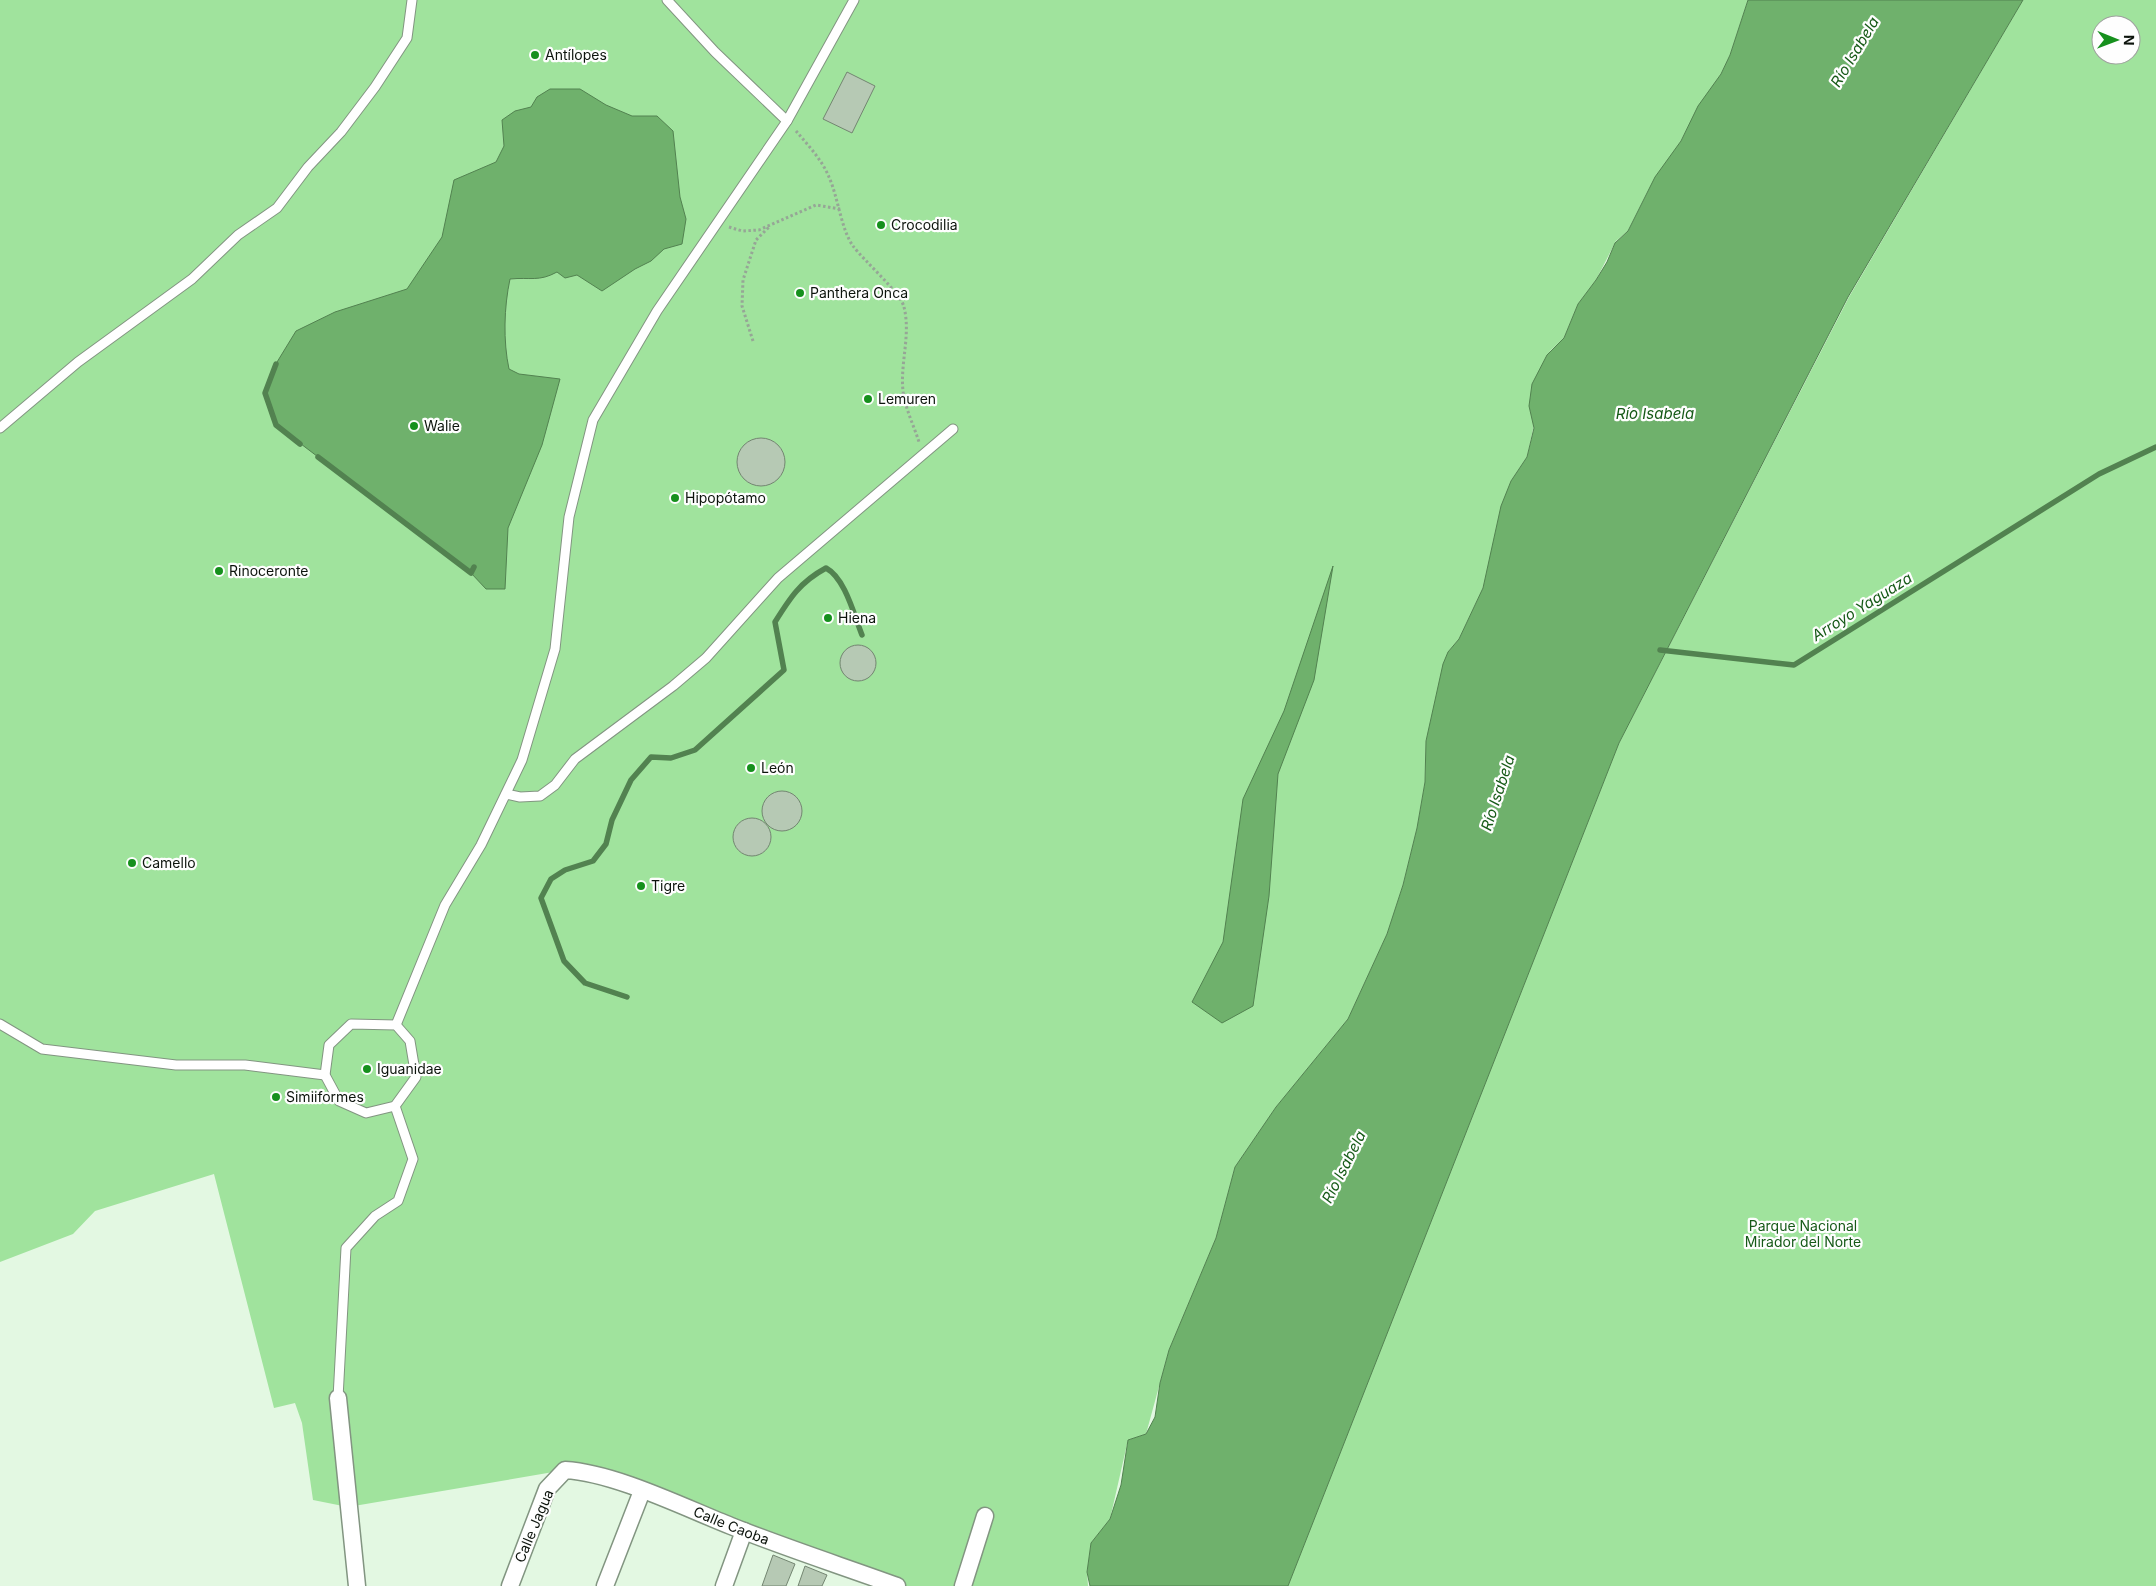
<svg xmlns="http://www.w3.org/2000/svg" width="2156" height="1586" font-family="Inter,sans-serif">
  <rect width="100%" height="100%" fill="#e3f8e2"/>
  <!-- green -->
  <g fill="#a0e39d" fill-rule="evenodd">
    <path d="M0,0h1748l-18,55 -9,19 -32,51 -8,16 -34,52 -19,38 -12,10 -20,39 -18,24 -14,34 -14,13 -23,106 -16,24 -28,107 -24,51 -11,13 -22,89 -1,41 -8,46 -14,57 -16,49 -39,85 -72,88 -41,60 -19,71 -47,112 -23,84 -18,6 -18,79 -19,24 -4,29 1,14h-191l-332,-116 -217,37 -35,-7 -11,-77 -7,-20 -21,5 -60,-234 -119,37 -22,23 -73,28z"/>
    <path d="M2023,0h133v1586h-868l331,-843 230,-446zM2101,25h30v30h-30z"/>
  </g>
  <!-- water -->
  <g fill="#6fb16c" stroke="#528250">
    <path d="M1748,0h275l-175,297 -229,446 -331,843h-198l-3,-14 4,-29 19,-24 11,-34 7,-45 18,-6 9,-17 5,-34 9,-33 47,-112 19,-71 41,-60 72,-88 39,-85 16,-49 14,-57 8,-46 1,-41 17,-77 5,-12 11,-13 24,-51 18,-82 10,-25 16,-24 7,-29 -5,-22 3,-22 15,-29 17,-17 14,-34 18,-24 11,-18 8,-19 13,-12 27,-54 26,-36 17,-35 23,-32 9,-19z"/>
    <path d="M550,89h30l26,16 26,11h25l16,15 7,66 6,22 -4,25 -18,5 -13,12 -16,8 -33,22 -25,-16 -12,3 -8,-6c-18,10 -27,5 -47,7 -6,28 -7,62 -1,90l10,5 41,5 -18,66 -34,83 -3,61h-19l-15,-16 -195,-148 -11,-32 9,-26 22,-36 39,-19 72,-23 35,-52 12,-57 42,-18 8,-16 -2,-26 13,-9 16,-4 6,-10z"/>
    <path d="M1333,566l-19,114 -36,94 -9,122 -16,110 -31,17 -30,-21 31,-60 20,-143 41,-88z"/>
  </g>
  <g fill="none" stroke-linecap="round" stroke-linejoin="round">
    <!-- stream -->
    <g stroke="#528250" stroke-width="5.5">
      <path d="M276,364l-11,29 11,32 24,19"/>
      <path d="M318,457l153,116 3,-6"/>
      <path d="M1660,650l134,15 305,-191 57,-27"/>
      <path d="M627,997l-42,-14 -21,-22 -23,-63 10,-19 14,-9 28,-9 13,-17 6,-24 19,-40 20,-23 20,1 24,-8 89,-80 -9,-48c15,-24 25,-40 51,-54 19,10 28,47 36,67"/>
    </g>
  </g>
  <!-- building -->
  <g fill="#b6c9b4" stroke="#738571">
    <path d="M847,72l28,14 -23,47 -29,-14z"/>
    <circle cx="761" cy="462" r="24"/>
    <circle cx="858" cy="663" r="18"/>
    <circle cx="782" cy="811" r="20"/>
    <circle cx="752" cy="837" r="19"/>
    <path d="M773,1555l22,9 -9,22h-24z"/>
    <path d="M805,1566l22,9 -5,11h-24z"/>
  </g>
  <g fill="none" stroke-linecap="round" stroke-linejoin="round">
    <!-- service casing -->
    <g stroke="#829581" stroke-width="11">
      <g id="service">
        <path d="M667,0l48,52 72,69"/>
        <path d="M0,428l78,-66 114,-83 46,-44 39,-27 31,-41 33,-35 34,-45 32,-49 5,-38"/>
        <path d="M506,794l14,3 20,-1 15,-11 20,-26 98,-73 33,-28 72,-80 175,-149"/>
        <path d="M0,1024l42,25 134,16h69l80,10"/>
        <path d="M351,1024l45,1 14,16 6,36 -21,29 -29,7 -27,-12 -14,-26 4,-30z"/>
        <path d="M396,1025l49,-120 36,-60 41,-85 33,-111 14,-132 24,-97 64,-109 130,-190 67,-121"/>
        <path d="M338,1398l8,-150 29,-32 23,-15 15,-42 -18,-53"/>
      </g>
    </g>
    <!-- minor casing -->
    <g stroke="#829581" stroke-width="19">
      <g id="minor">
        <path d="M338,1398l19,188"/>
        <path id="s1" d="M510,1586l37,-97 18,-19c50,3 118,37 166,56 55,22 111,40 166,60"/>
        <path d="M605,1586l37,-95"/>
        <path d="M724,1586l20,-55"/>
        <path d="M963,1586l22,-70"/>
      </g>
    </g>
    <!-- path -->
    <g stroke="#96a696" stroke-width="3" stroke-dasharray="2.5 2.5" stroke-linecap="butt">
      <path d="M796,131c12,14 26,29 33,46 9,20 12,52 24,69 11,15 48,47 51,61 7,28 -4,56 -1,84 2,17 11,35 16,51"/>
      <path d="M729,227l13,4 17,-1 57,-25 24,4"/>
      <path d="M753,341l-11,-35 1,-26 13,-40 14,-14"/>
    </g>
    <!-- service -->
    <use href="#service" stroke="#fff" stroke-width="9"/>
    <!-- minor -->
    <use href="#minor" stroke="#fff" stroke-width="16"/>
  </g>
  <!-- markers -->
  <g fill="#16901d" stroke="#fefefe" stroke-width="2">
    <circle cx="535" cy="55" r="5"/>
    <circle cx="881" cy="225" r="5"/>
    <circle cx="800" cy="293" r="5"/>
    <circle cx="868" cy="399" r="5"/>
    <circle cx="414" cy="426" r="5"/>
    <circle cx="675" cy="498" r="5"/>
    <circle cx="219" cy="571" r="5"/>
    <circle cx="828" cy="618" r="5"/>
    <circle cx="751" cy="768" r="5"/>
    <circle cx="132" cy="863" r="5"/>
    <circle cx="641" cy="886" r="5"/>
    <circle cx="367" cy="1069" r="5"/>
    <circle cx="276" cy="1097" r="5"/>
  </g>
  <g text-anchor="middle" stroke-width="4.5" stroke-linejoin="round" paint-order="stroke">
    <!-- poi labels -->
    <g font-size="14" fill="#0d140d" stroke="#fefefe" text-anchor="start">
      <text x="545" y="60">Antílopes</text>
      <text x="891" y="230">Crocodilia</text>
      <text x="810" y="298">Panthera Onca</text>
      <text x="878" y="404">Lemuren</text>
      <text x="424" y="431">Walie</text>
      <text x="685" y="503">Hipopótamo</text>
      <text x="229" y="576">Rinoceronte</text>
      <text x="838" y="623">Hiena</text>
      <text x="761" y="773">León</text>
      <text x="142" y="868">Camello</text>
      <text x="651" y="891">Tigre</text>
      <text x="377" y="1074">Iguanidae</text>
      <text x="286" y="1102">Simiiformes</text>
    </g>
    <!-- park labels -->
    <g font-size="14" fill="#165a18" stroke="#fefefe">
      <text x="1803" y="1231">Parque Nacional<tspan x="1803" dy="16">Mirador del Norte</tspan></text>
    </g>
    <!-- street labels -->
    <g font-size="14" fill="#0d140d" stroke="#fefefe">
      <text transform="translate(534 1526) rotate(-67)" y="5">Calle Jagua</text>
      <text dy="5" stroke="none"><textPath href="#s1" startOffset="306">Calle Caoba</textPath></text>
    </g>
    <!-- water labels -->
    <g font-size="15" font-style="italic" fill="#165a17" stroke="#fefefe">
      <text transform="translate(1855 52) rotate(-59)" y="5">Río Isabela</text>
      <text x="1655" y="419">Río Isabela</text>
      <text transform="translate(1862 607) rotate(-32)" y="5">Arroyo Yaguaza</text>
      <text transform="translate(1498 793) rotate(-72)" y="5">Río Isabela</text>
      <text transform="translate(1344 1167) rotate(-63)" y="5">Río Isabela</text>
    </g>
  </g>
  <!-- north arrow -->
  <g transform="translate(2116 40) rotate(91)"><circle r="24" fill="#fefefe" stroke="#9ea09e"/>
  <path d="M0-4L9 19L0 12L-9 19Z" fill="#16901d"/>
  <text y="-8" font-size="14" font-weight="bold" text-anchor="middle" fill="#0d140d">N</text>
  </g>
</svg>
